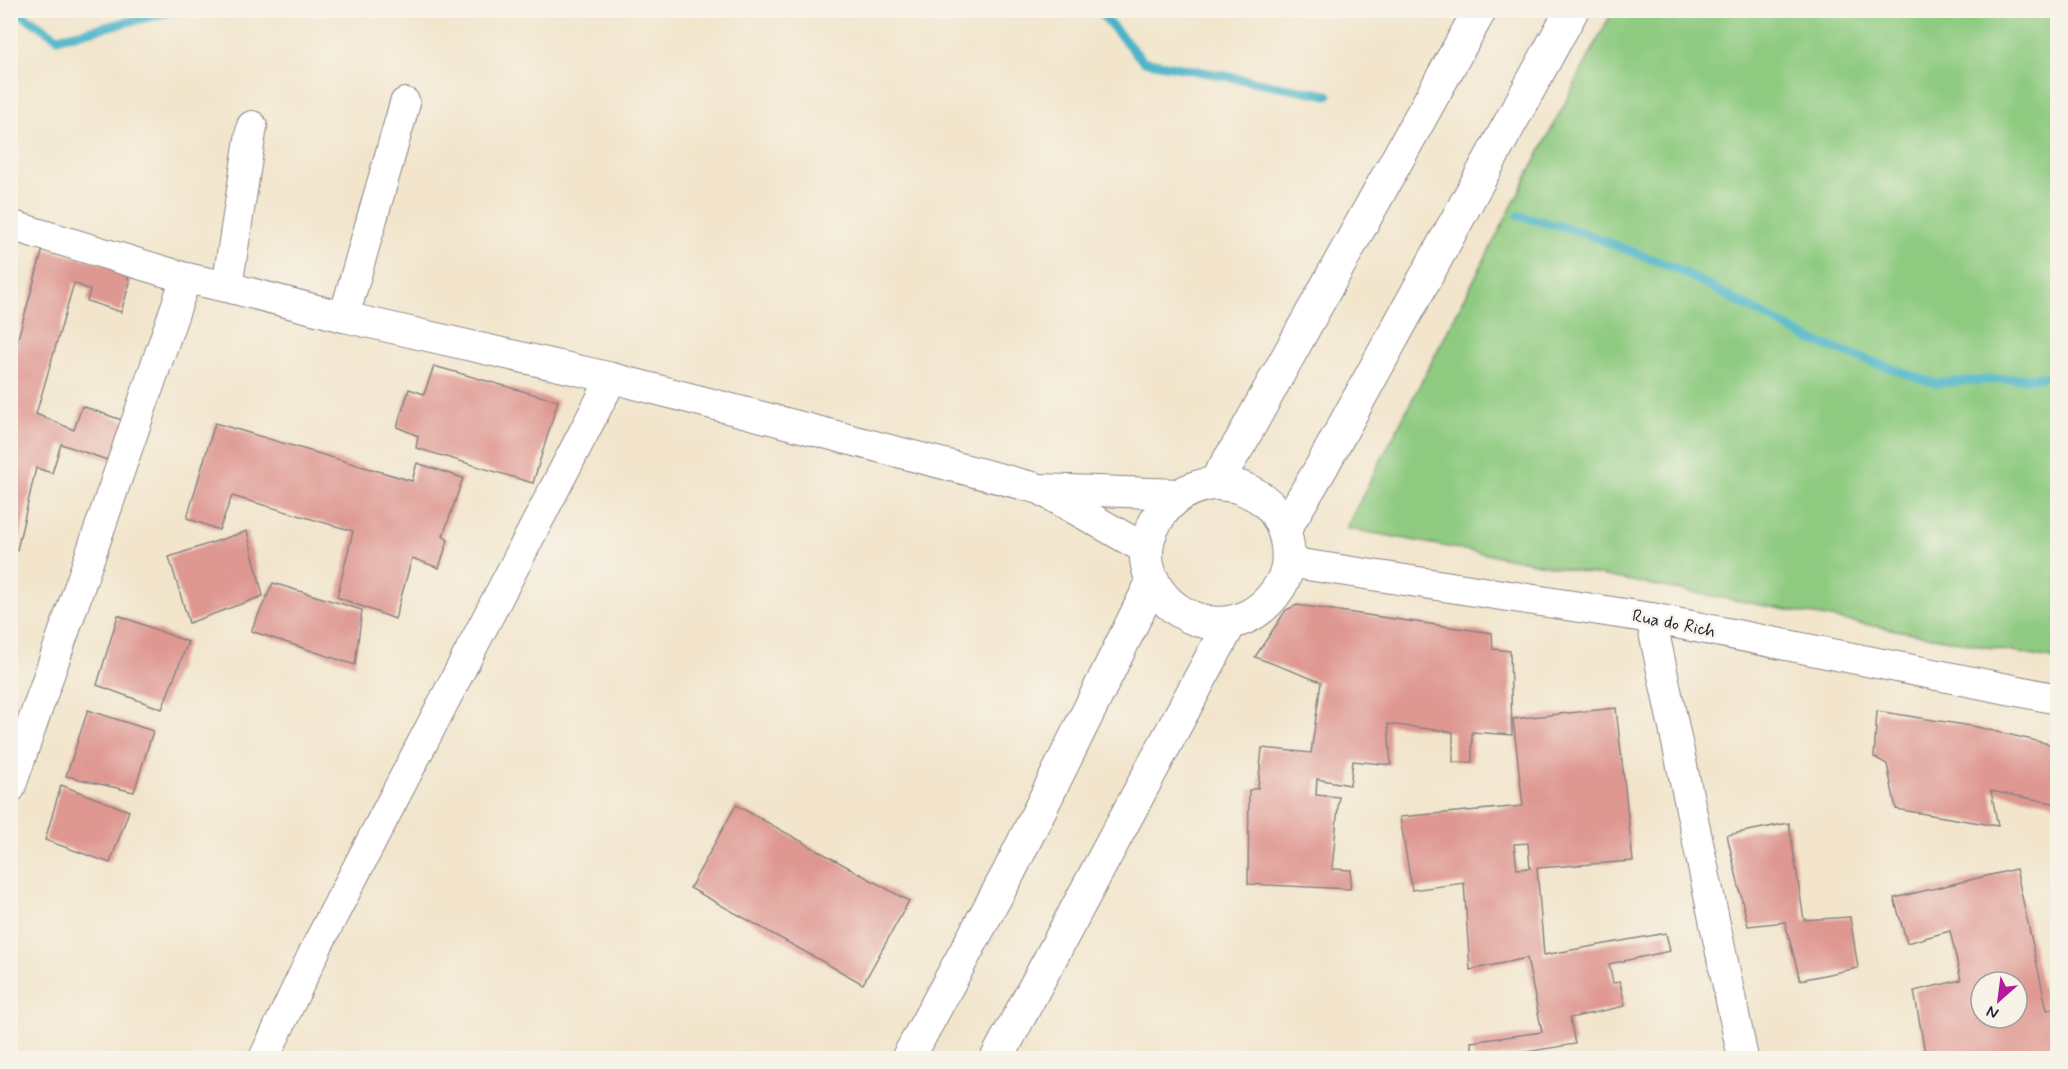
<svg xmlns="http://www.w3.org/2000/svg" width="2068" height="1069" font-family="Mynerve,sans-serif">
  <rect width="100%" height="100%" fill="#f7f3e8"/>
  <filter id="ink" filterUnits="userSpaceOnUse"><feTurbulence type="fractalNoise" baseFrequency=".0167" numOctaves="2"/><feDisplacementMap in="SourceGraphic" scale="12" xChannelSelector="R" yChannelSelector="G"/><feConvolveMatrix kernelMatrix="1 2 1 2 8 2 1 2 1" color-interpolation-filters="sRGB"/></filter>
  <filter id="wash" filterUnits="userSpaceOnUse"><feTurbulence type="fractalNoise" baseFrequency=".008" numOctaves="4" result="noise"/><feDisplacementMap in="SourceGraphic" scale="24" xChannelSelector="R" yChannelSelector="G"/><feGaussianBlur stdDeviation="1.35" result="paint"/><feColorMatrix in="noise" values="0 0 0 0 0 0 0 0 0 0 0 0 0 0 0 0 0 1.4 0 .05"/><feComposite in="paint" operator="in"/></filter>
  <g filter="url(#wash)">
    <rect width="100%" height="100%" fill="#f2e5cc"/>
    <!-- green -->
    <path fill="#8eca80" stroke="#58765e" stroke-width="1.5" d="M1613,10l444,1v649l-711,-132z"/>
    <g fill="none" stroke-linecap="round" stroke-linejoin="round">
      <!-- stream -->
      <g stroke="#4ab4c8" stroke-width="9">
        <path d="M15,10l43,28 121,-28"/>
        <path d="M1098,10l45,51 185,34"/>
        <path d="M1519,216l59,15 97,37 136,72 122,43 125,-7"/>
      </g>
    </g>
    <g id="blocks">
      <!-- building -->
      <g fill="#de9791" fill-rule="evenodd">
        <path d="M43,249l80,19 7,14 -9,30 -34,-11 3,-11 -16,-7 -38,131 38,16 8,-24 48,17 -14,40 -55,-19 -9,29 -16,-5 -19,82 -7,-1v-182z"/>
        <path d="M434,366l124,35 -25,82 -117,-35 2,-12 -21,-9 12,-38 15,5z"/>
        <path d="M215,423l197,58 5,-18 46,15 -20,58 5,4 -9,28 -27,-10 -17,61 -58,-22 16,-66 -121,-35 -13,34 -32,-12z"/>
        <path d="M247,531l16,65 -74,27 -20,-66z"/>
        <path d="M273,583l89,27 -7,55 -104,-34z"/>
        <path d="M1297,605l195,28 1,16 17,2 2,84 -40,-3v30h-19v-30l-65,-8 3,41 -38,-4 -3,24 -33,-6 -1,16 23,2 -7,72 19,1 -1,19 -102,-5 1,-94 9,-2 4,-40 49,5 10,-71 -66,-25 31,-47z"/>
        <path d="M118,615l70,27 -26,67 -65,-24z"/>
        <path d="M1616,708l17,153 -96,7 7,87 122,-22 4,18 -61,13 4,19 7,-1 5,24 -55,12 5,26 -86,14h-15l-3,-16 71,-10 -15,-74 -57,12 -6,-87 -52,7 -12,-73 123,-11 -10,-87zM1528,843l2,25 -13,1 -3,-25z"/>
        <path d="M88,710l65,21 -19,61 -68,-16z"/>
        <path d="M1877,711l100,16 81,19v58l-67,-13 7,35 -102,-17 -9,-45 -13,-7z"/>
        <path d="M61,785l68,26 -19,52 -65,-23z"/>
        <path d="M736,805l173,96 -46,83 -173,-96z"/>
        <path d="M1789,823l15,97 46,-3 8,51 -58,12 -15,-58 -37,4 -21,-91z"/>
        <path d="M2016,869l31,141 11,-2v50h-132l-12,-67 47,-11 -11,-49 -43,12 -13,-45zM1981,982h36v36h-36z"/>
      </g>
    </g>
  </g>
  <g filter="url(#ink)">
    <use href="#blocks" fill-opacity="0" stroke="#8a8484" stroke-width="1.5"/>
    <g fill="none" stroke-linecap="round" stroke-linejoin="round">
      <!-- street casing -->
      <g stroke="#8a8484" stroke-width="32">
        <g id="street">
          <path d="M10,225l176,53 41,9 117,30 268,61 428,111 140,5"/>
          <path d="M227,287l25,-161"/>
          <path d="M344,317l61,-214"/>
          <path d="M1045,492l102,58"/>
          <path d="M1288,562l363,56 407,81"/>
          <path d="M1651,618l92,440"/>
          <path d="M10,788l176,-510"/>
          <path d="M264,1058l55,-116 293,-564"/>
        </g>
      </g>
      <!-- secondary casing -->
      <g stroke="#8a8484" stroke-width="35">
        <g id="secondary">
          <path d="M1215,483c10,2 23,2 31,7 7,3 17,9 23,15 19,21 26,57 11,81 -54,85 -167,7 -124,-65 14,-24 33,-34 59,-38l25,-40 240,-433"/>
          <path d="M1284,530l37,-62 251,-458"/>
          <path d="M908,1058l101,-186 144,-291"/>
          <path d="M997,1058l233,-435"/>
        </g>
      </g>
      <!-- street -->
      <use href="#street" stroke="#fff" stroke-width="30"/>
      <!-- secondary -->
      <use href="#secondary" stroke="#fff" stroke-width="33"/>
    </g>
  </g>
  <g text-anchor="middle" stroke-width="5" stroke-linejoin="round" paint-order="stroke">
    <!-- street labels -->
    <g font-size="18" fill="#22223b" stroke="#f7f3e8">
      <text transform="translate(1674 623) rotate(11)" y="6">Rua do Rich</text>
    </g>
  </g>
  <!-- margin -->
  <rect width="2068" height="1069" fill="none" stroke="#f7f3e8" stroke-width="36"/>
  <!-- north arrow -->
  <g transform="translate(1999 1000) rotate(208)"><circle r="28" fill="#f7f3e8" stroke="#a29fa3" stroke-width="1.5"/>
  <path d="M0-4.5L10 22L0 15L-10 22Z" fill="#b5179e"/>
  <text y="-9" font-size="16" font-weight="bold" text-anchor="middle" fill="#22223b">N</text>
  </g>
</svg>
